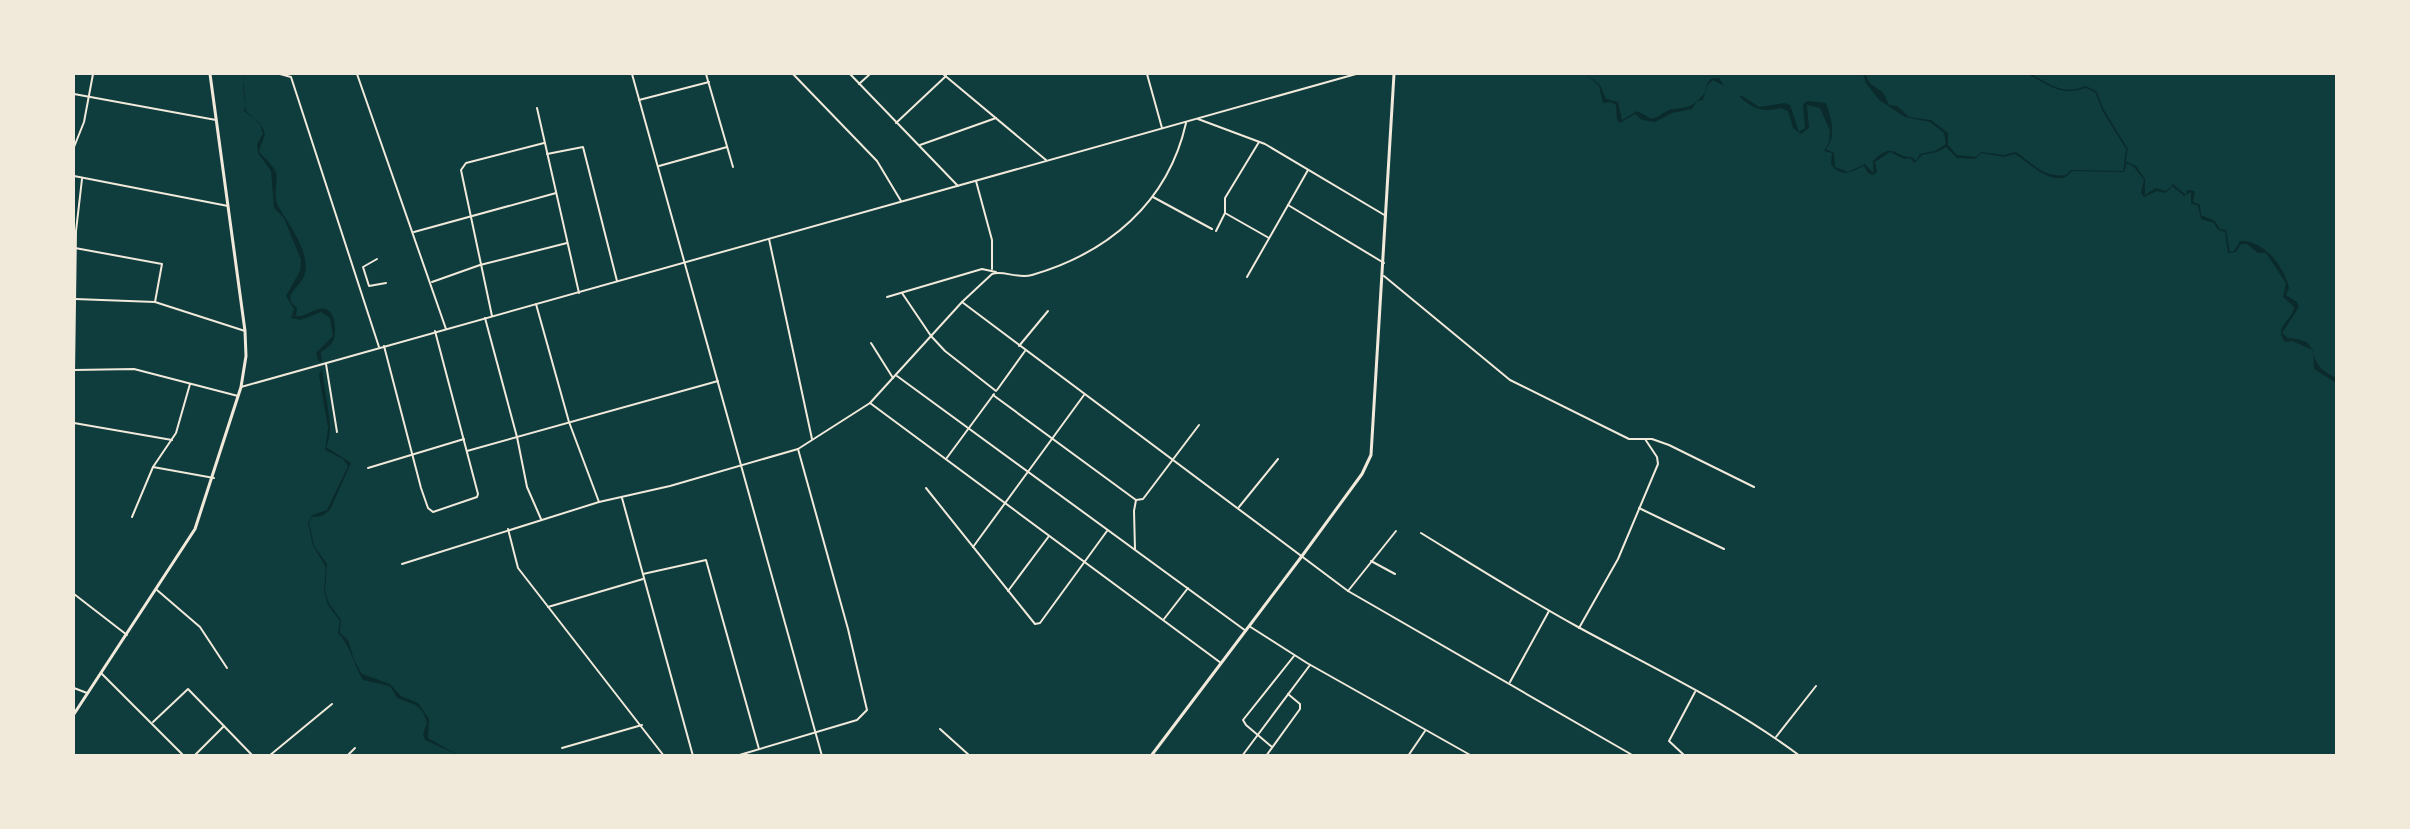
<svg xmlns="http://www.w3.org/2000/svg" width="2410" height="829" font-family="Quicksand,sans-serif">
  <rect width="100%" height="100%" fill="#0f3d3e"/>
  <!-- water -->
  <g fill="#0a2a2b">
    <path d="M245,74l-2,14 3,23 16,15 3,8 -6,17c5,8 15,14 17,22 2,10 -3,24 2,33 10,17 32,45 27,67 -1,8 -11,15 -15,23l1,6 6,6 -1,8c11,2 20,-12 32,-6 8,5 9,26 4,33 -3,3 -8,7 -11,9l1,10h-3l-3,-9 17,-17 -3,-18 -9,-6 -20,8 -10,-2 3,-9 -8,-13 14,-25 1,-11 -17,-42 -10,-10 -3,-37 -13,-18 -1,-9 6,-10 -3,-11 -16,-12c4,-11 -3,-24 1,-37z"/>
    <path d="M1586,74l14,11 6,14 12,3 4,18 15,-9 15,8c8,-2 14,-10 22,-10 14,-2 17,-1 28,-13 7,-6 1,-13 11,-18h6l5,8 15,8 -26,-14 -6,6 -4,14 -6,1 -5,8 -20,4 -17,9 -13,-2 -7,-6 -15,9 -3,-3 -1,-15 -5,-3 -8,1 -4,-17z"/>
    <path d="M1863,74h3c2,14 15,13 19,22 2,3 2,6 4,9l8,1 12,11 22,3 17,13v12l9,10 19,2 5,-5 23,3 12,-3c17,11 26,26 50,23l5,-5 52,1 2,-10 11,5 9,13v16l11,-7 10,3 7,-7 13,11 1,-5 8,1 -2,11 7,3 1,10 14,6 5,8 6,1 4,22 4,-1 6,-10c23,-2 44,25 49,47l-3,7 11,7 2,5 -17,26 6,5c31,2 20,14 32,29 4,5 11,8 16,11v5l-22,-14 -1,-19 -21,-9 -7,1c-12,-16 7,-20 9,-35l-11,-10 3,-14 -20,-30h-8l-11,-9h-6l-5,8 -8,1 -3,-21 -7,-2 -4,-7 -13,-4 -3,-13 -7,-3v-11l-7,4 -12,-10 -6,7 -9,-2 -13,6 -3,-4 3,-13 -10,-13 -7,-4 -3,9 -52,-1c-16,21 -43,-9 -57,-17l-11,3 -23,-4 -6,6 -18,-1 -11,-11 -9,5 -15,3 -7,8 -5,-5 -6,1 -14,-7 -15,10 2,10 -4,3 -5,-2 -4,-7c-11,5 -23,13 -33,-2l1,-11 -8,-2 5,-9 1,-11 -10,-23 -13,-3 2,23 -8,6 -8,-6 -5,-17 -7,-3c-17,5 -28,1 -41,-11l1,-2 18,12 25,-4 6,2 9,27 6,-4 -2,-24 5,-3 18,2c5,16 11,32 0,46l8,4 1,14 13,5 17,-8 8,9v-12c21,-21 21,-3 39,-4l4,4 4,-7 15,-3 11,-7 -2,-11 -14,-11 -25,-5 -26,-17 -13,-17z"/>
    <path d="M322,368c1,20 14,63 4,79l25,16 -21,47 -8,6 -10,1 -3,5 5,24 13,18 -2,28 4,11 12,17 -1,13 8,7 6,20 8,14 28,10 11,12 17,7 11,16 -1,19 30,17 -33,-15 -2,-6 4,-11 -4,-11 -7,-7 -19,-7 -7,-12 -27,-6c-10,-16 -12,-34 -25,-47l2,-12 -12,-16 -4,-14 2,-24 -13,-21 -5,-23 4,-8 15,-5 21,-44 -5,-7 -18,-9 3,-22 -9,-53z"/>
  </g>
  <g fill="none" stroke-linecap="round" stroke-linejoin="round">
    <!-- stream -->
    <path stroke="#0a2a2b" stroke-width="1.5" d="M2030,74c20,12 33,22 56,13l10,5 7,18 24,39 -2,12"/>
    <!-- minor -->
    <g stroke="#f1e9da" stroke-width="2">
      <path d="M280,74l11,3 88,270"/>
      <path d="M357,74l89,255"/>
      <path d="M632,74l190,682"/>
      <path d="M706,74l27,93"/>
      <path d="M793,74l84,87 24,40"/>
      <path d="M850,74l108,112"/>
      <path d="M943,74l103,86"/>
      <path d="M1147,74l15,54"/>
      <path d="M859,84l11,-10"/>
      <path d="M74,94l142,26"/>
      <path d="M639,100l70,-18"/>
      <path d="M537,108l42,185"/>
      <path d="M1198,119l67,25 121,72"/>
      <path d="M896,123l50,-47"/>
      <path d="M920,145l76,-27"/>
      <path d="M74,147l10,-25 9,-48"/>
      <path d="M547,154l36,-7 34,134"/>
      <path d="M659,166l68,-19"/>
      <path d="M74,176l154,30"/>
      <path d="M976,181l16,59v29"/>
      <path d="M1153,197l59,32"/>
      <path d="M1288,205l96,58"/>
      <path d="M1225,213l44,25"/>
      <path d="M1216,231l9,-18v-15l34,-56"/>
      <path d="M414,232l142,-39"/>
      <path d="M769,239l43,200"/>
      <path d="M75,248l87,16 -7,38"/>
      <path d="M377,259l-14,8 6,19 17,-3"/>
      <path d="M1384,276l126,104 119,59h23l17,6 85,42"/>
      <path d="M1247,277l61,-107"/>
      <path d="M432,282l48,-17 87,-22"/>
      <path d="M902,293l29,43 14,15 51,40"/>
      <path d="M887,297l95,-28 14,3"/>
      <path d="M75,299l80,3 90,29"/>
      <path d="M962,302l386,289 286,165"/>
      <path d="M536,304l33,118 30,80"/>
      <path d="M492,316l-31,-146 5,-7 78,-20"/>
      <path d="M485,318l32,119 10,50 14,32"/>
      <path d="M871,343l22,35"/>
      <path d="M384,346l37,142 7,20 5,4 44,-15 1,-3 -43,-163"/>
      <path d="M1019,346l29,-35"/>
      <path d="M326,364l11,68"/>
      <path d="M74,370l60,-1 104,27"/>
      <path d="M74,373l2,-142 6,-52"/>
      <path d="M897,376l349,255"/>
      <path d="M241,387l1115,-313"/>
      <path d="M997,390l28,-39"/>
      <path d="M993,395l143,105"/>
      <path d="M870,403l351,260"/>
      <path d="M74,423l98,17"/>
      <path d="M467,451l251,-70"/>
      <path d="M946,459l48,-65"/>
      <path d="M153,467l61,11"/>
      <path d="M368,468l96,-29"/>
      <path d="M926,488l109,136 5,-1 67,-92"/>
      <path d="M622,498l71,258"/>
      <path d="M1239,507l39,-48"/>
      <path d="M1639,508l85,41"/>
      <path d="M132,517l21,-50 23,-34 14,-49"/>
      <path d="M508,529l10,39 146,188"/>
      <path d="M1421,533c52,32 104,65 157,94 75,41 154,78 222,129"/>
      <path d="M973,547l111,-152"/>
      <path d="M1135,549l-1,-38 2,-11 7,-1 56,-74"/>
      <path d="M1371,561l24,13"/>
      <path d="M402,564l197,-62 71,-16 128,-37 72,-46 92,-101 30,-28c11,-4 25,5 40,1 76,-22 136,-72 154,-152"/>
      <path d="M643,574l63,-14 53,189"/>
      <path d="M157,590l43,37 27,41"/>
      <path d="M1008,591l41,-55"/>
      <path d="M1348,591l48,-60"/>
      <path d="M74,594l53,41"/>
      <path d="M548,607l95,-28"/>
      <path d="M1164,619l24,-31"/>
      <path d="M1249,626l58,37 165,93"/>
      <path d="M1579,628l39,-69 40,-95 -1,-7 -12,-18"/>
      <path d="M101,673l83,83"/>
      <path d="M1510,682l39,-71"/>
      <path d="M74,688l13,5"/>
      <path d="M153,722l35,-33 65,67"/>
      <path d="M940,729l30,27"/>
      <path d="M1776,737l40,-51"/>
      <path d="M1272,747l-26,-22 -3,-5 51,-64"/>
      <path d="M562,748l80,-23"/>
      <path d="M194,756l30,-30"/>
      <path d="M269,756l63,-52"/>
      <path d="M347,756l8,-8"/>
      <path d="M736,756l121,-36 10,-10 -19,-81 -50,-180"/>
      <path d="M1242,756l68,-91"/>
      <path d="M1266,756l34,-47v-5l-12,-10"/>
      <path d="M1408,756l17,-25"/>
      <path d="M1685,756l-16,-15 26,-49"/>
    </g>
    <!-- tertiary -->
    <path stroke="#f1e9da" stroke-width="3" d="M1151,756l151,-200 60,-82 9,-19 23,-381"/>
    <!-- primary -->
    <path stroke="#f1e9da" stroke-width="3" d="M74,714l121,-185 46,-142 5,-31 -1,-25 -35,-257"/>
  </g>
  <!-- border -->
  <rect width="2410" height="829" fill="none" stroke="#f1e9da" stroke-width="150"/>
</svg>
